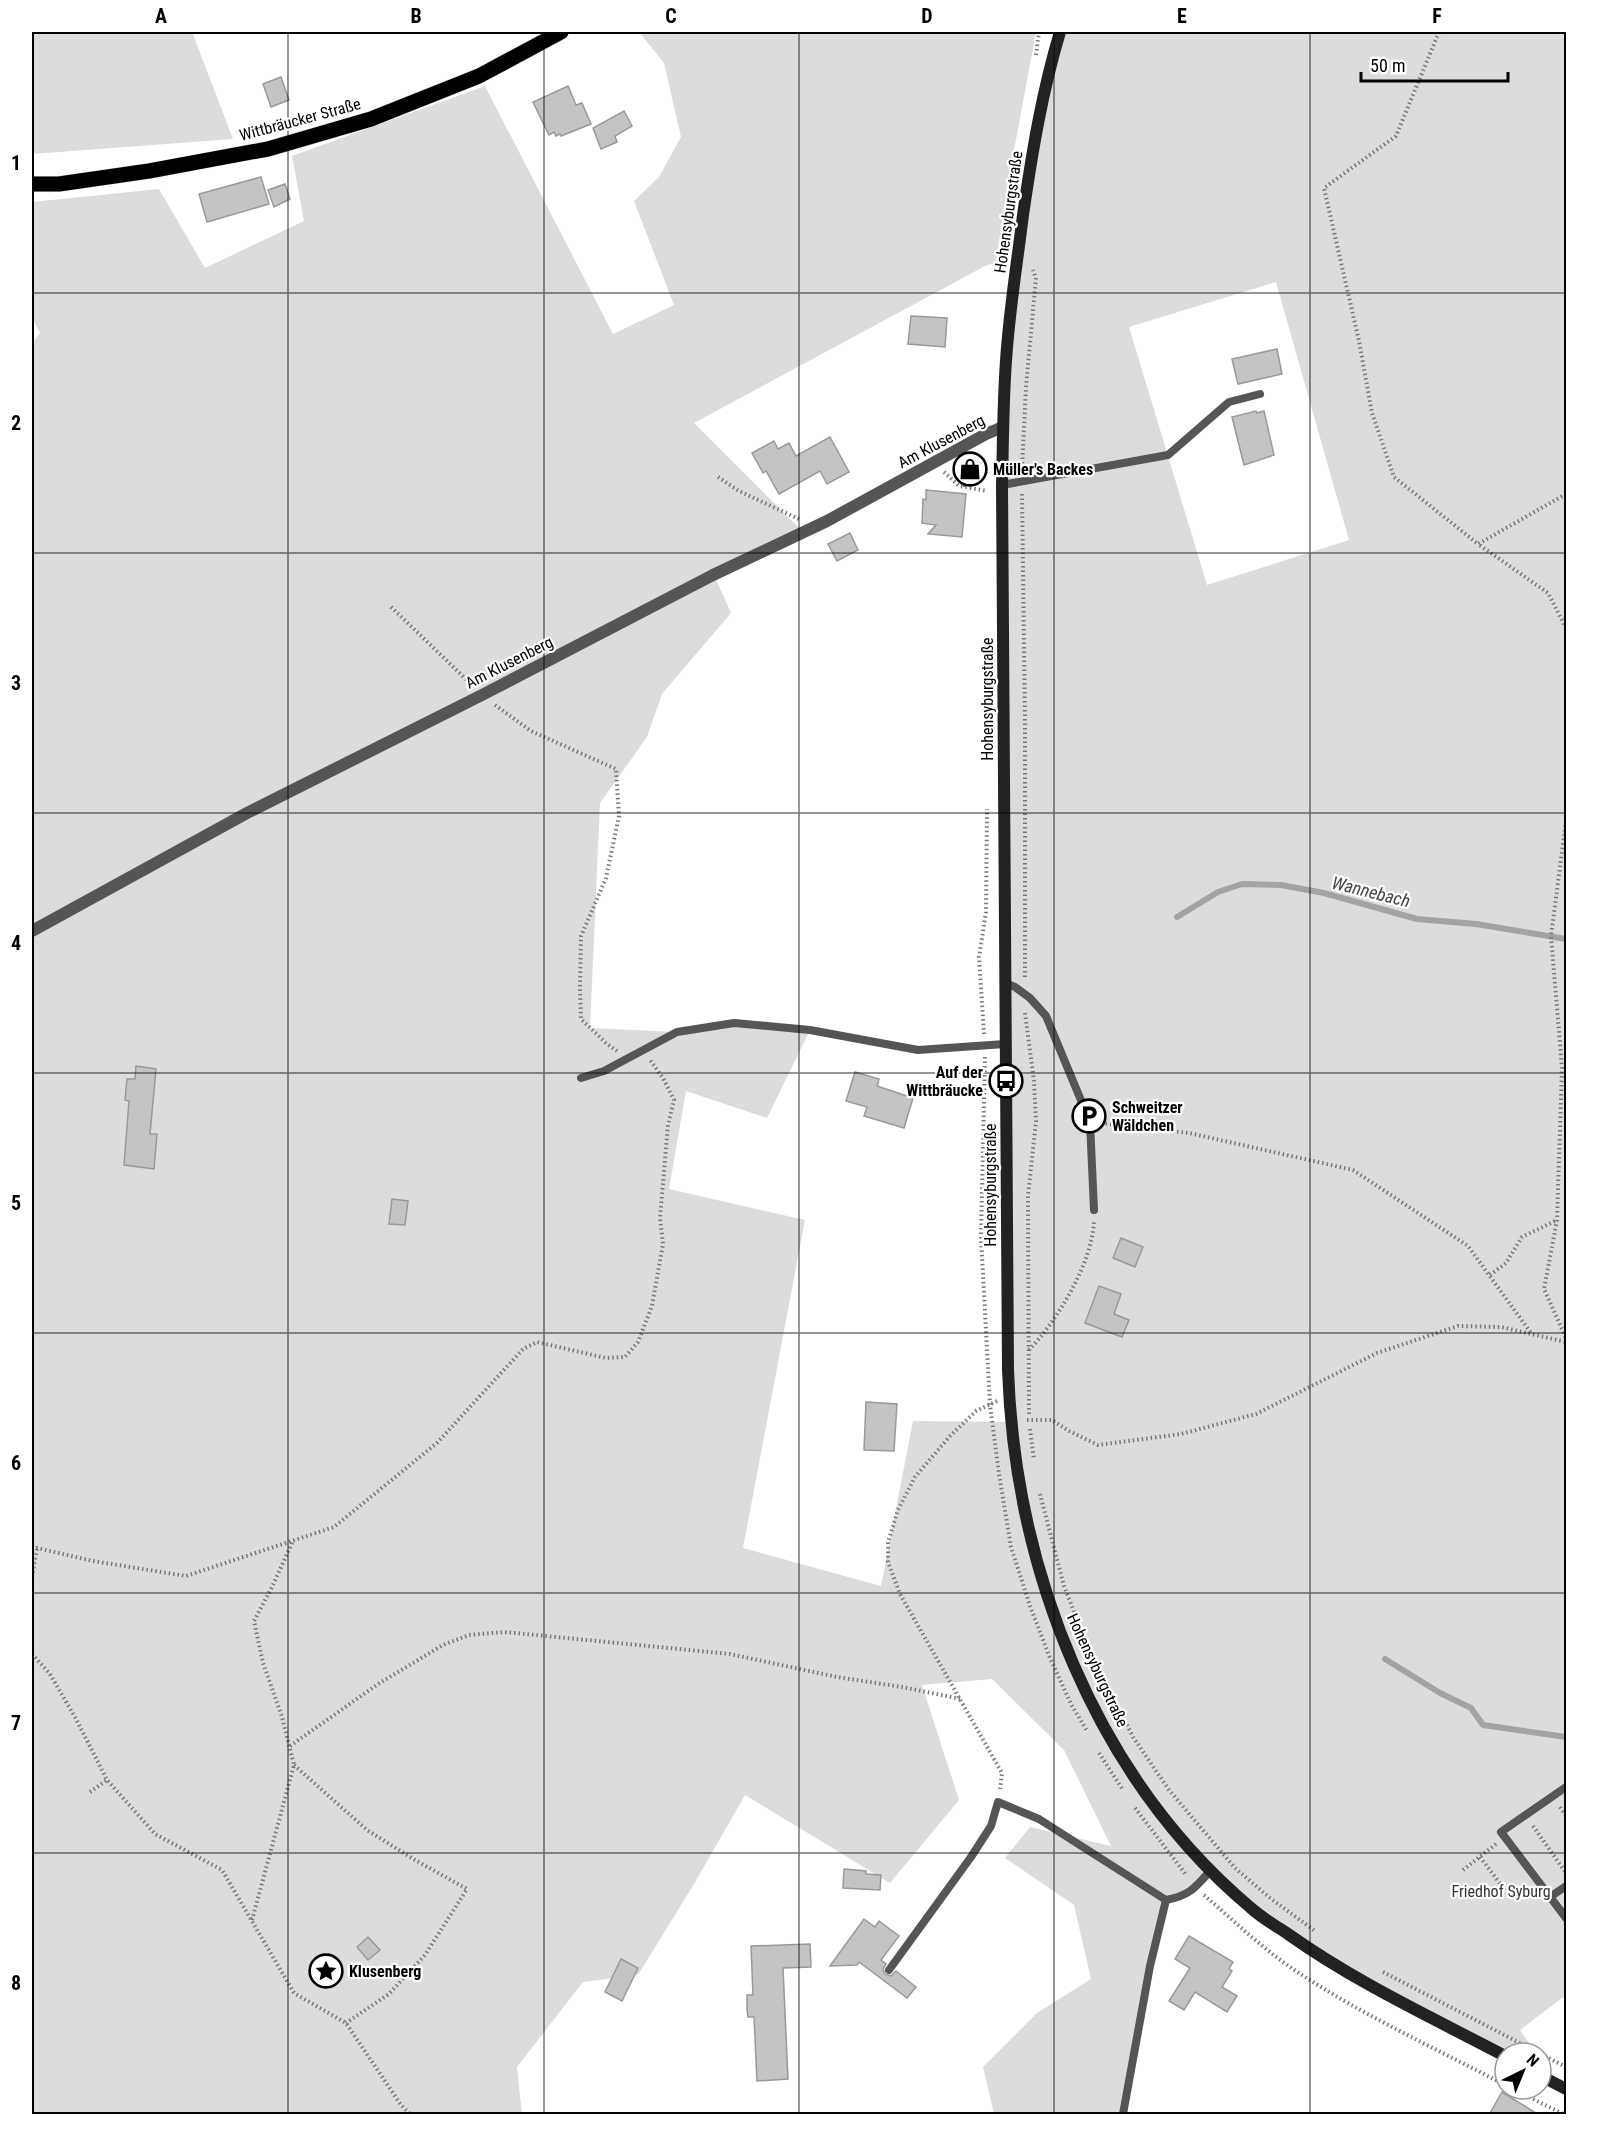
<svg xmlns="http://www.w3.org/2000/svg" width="1598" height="2146" font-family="'Roboto Condensed',sans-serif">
  <rect width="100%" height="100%" fill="#fff"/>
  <!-- green -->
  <g fill="#dcdcdc" fill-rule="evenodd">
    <path d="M32,32h160l41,107 -201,15z"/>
    <path d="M639,32h397l-29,156 -11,75 -9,2 -293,158 109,109 -89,43 17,38 -69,81 -15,43 -47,66 -10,225 87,4 57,-9 76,7 -43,88 -81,-27 -17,98 136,31 -62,328 138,38 32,-165 97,1 -8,-937 13,-210 45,-243h506v1963l-46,35 16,23h-31l-203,-109 -92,-73 -15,16 -29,14 -43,213h-129l-11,-47 54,-54 54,-34 -17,-74 -69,-47 25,-31 81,19 -47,-96 -72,-71 -70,6 37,115 -69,83 -145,-88 -51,89 -56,91 -55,7 -66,85 5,47h-490v-1771l8,-10 -8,-15v-116l127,-13 46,79 99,-47 -12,-65 193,-70 128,248 61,-29 -40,-104 25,-24 22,-40 -17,-74zM1276,282l73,258 -142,45 -78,-258z"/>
  </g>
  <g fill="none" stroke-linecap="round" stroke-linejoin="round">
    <!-- stream -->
    <g stroke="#a3a3a3" stroke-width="6">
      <path d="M1177,917l41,-25 24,-8 39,1 43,8 93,26 59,5 90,15"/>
      <path d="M1385,1659l55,34 31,15 12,17 83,12"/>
    </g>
  </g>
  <!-- building -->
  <g fill="#c4c4c4" stroke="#999" stroke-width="1.5">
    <path d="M281,77l8,23 -18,7 -8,-23z"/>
    <path d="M568,86l8,19 6,-2 9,21 -30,12 -1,-2 -4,2 -2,-4 -5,3 -16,-33z"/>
    <path d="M624,111l8,15 -17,10 2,6 -16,7 -8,-21z"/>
    <path d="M261,177l8,27 -62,18 -8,-28z"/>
    <path d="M285,184l5,15 -16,8 -6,-17z"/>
    <path d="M911,316l36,2 -2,29 -37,-3z"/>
    <path d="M1277,349l5,25 -44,10 -6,-25z"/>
    <path d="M1256,411l1,2 7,-2 10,44 -30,10 -12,-48z"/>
    <path d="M830,437l19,35 -22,12 -7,-13 -41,23 -13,-23 -3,2 -11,-20 22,-12 4,8 11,-6 7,13z"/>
    <path d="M961,459h19l-1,21h-18z"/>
    <path d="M926,490l40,4 -4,43 -34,-3 8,-9 -14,-2 1,-24 3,1z"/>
    <path d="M850,533l8,17 -21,11 -9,-17z"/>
    <path d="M136,1066l20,3 -6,65h7l-3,35 -30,-4 5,-64 -4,-1 2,-21h8z"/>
    <path d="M855,1072l24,7 -2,7 36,12 -9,30 -40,-12 3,-9 -21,-6z"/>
    <path d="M392,1199l16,2 -3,24 -16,-1z"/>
    <path d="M1121,1238l22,9 -8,20 -22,-9z"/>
    <path d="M1099,1286l22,8 -7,20 15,6 -7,17 -37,-14z"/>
    <path d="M866,1402l31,2 -3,47 -30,-1z"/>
    <path d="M844,1869l22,2v3l15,1 -1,15 -37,-2z"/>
    <path d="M864,1919l11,8 4,-6 20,15 -18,24 5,4 -3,5 2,5 6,2 5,-5 20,16 -9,11 -48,-36 -2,3 -27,1z"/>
    <path d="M1189,1936l44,26 -4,7 3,2 -10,16 15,9 -10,16 -32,-20 -11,18 -15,-9 21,-33 -15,-9z"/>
    <path d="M368,1937l12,13 -12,10 -11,-13z"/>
    <path d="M810,1944l1,23 -28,1 5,111 -31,2 -3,-64h-6l-1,-7v-15h6l-2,-49z"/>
    <path d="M621,1959l17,9 -16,33 -17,-9z"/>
    <path d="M1502,2092l37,23h-50z"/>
  </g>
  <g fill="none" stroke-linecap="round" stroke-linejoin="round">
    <!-- primary casing -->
    <g stroke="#dbdbdb" stroke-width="16">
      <path id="primary" d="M32,184h27l90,-13 119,-22 103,-30 108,-43 82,-44"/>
    </g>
    <!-- path -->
    <g stroke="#777" stroke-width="4" stroke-dasharray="1.5 3" stroke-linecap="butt">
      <path d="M1439,32l-43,104 -72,52 35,153 13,72 22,64 84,67"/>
      <path d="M1036,55l3,-23"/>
      <path d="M1022,468l4,-81 10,-109 -3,-8"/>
      <path d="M944,472l15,14 28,5"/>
      <path d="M718,477l21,14 60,28"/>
      <path d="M965,487v-7"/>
      <path d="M1022,494l3,228v256"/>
      <path d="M1566,494l-88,50 70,49 18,35"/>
      <path d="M391,607l80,77"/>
      <path d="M495,705l36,26 85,38 3,47 -13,62 -25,58 -1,53 1,30 25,24 11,8"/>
      <path d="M1566,821l-15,115 11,132 -5,152 -13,69 22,49"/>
      <path d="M1025,1013l9,68 2,40 -8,75 1,219"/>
      <path d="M984,1034l-5,-77 7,-45 1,-103"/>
      <path d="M985,1057l-4,180 9,168 9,69 12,73 19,59 20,52 21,46 16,27"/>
      <path d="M1101,1123l88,10 164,37 115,76 63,87"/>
      <path d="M1490,1275l16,-12 16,-26 35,-17"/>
      <path d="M1029,1350c28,-29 64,-88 65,-130"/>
      <path d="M997,1401l-21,10 -26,25 -35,41 -17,33 -10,32v20l12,32 102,179 -2,16"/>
      <path d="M1027,1420h25l17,11 29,14 83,-11 75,-20 121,-61 81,-27 43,1 65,15"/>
      <path d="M1030,1429l4,31"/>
      <path d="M1040,1494l24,92 21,54 48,97 36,53 66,78 35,30 45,33"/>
      <path d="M32,1550l5,-2 56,13 93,15 148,-49 103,-84 86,-94 14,-7 69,16 19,-1 13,-15 14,-36 11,-62 -3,-26 8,-93 6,-25 -11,-22 -13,-18"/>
      <path d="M32,1577l5,-28"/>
      <path d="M32,1654l18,20 26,45 31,61 48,54 67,36 72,123 52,30 55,82 9,9"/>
      <path d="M290,1746l88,-62 65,-39 26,-10 36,-3 225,22 107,23 65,10 59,12"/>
      <path d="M1099,1753l24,37"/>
      <path d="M294,1765l73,65 48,30 52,29 -42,66 -36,39 -43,29"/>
      <path d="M90,1792l17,-12"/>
      <path d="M1560,1807l6,9"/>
      <path d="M1135,1808l52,68"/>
      <path d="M1533,1826l33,47"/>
      <path d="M1480,1857l25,33"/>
      <path d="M1463,1870l33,-26"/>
      <path d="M1204,1895c30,26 59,54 92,76 66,44 139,77 209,114"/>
      <path d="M252,1920l42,-155 -12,-48 -19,-54 -9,-42 18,-34 21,-46"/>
      <path d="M1383,1972l156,81"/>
      <path d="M1541,2054l25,13"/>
      <path d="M1513,2089l50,25"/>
    </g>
    <!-- lane -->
    <g stroke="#555" stroke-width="8">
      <path d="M1002,485l166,-30 61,-53 31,-8"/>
      <path d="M1005,983l10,4 15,11 16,18 44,106 4,88"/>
      <path d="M581,1078l23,-7 73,-39 57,-9 76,7 108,20 87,-6"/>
      <path d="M1566,1787l-65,45 65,86"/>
      <path d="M1550,1897l16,-11"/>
      <path d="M889,1970l82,-113 20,-31 7,-24 41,17 127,81"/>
      <path d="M1123,2114l27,-148 16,-66c23,-4 29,-12 44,-29"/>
    </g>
    <!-- street -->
    <path stroke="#555" stroke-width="12" d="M32,931l215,-118 235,-118 231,-120 114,-54 159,-87 17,-7"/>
    <!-- secondary -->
    <g stroke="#222" stroke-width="12">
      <path d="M1060,32c-18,60 -28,121 -37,183 -6,49 -14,97 -17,146 -3,41 -3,82 -4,124l6,885c7,200 87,407 243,538 11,10 25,18 37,26 69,49 143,83 217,122"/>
      <path d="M1541,2076l25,13"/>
    </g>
    <!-- primary -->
    <use href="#primary" stroke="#000" stroke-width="15"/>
  </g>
  <!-- grid -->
  <path fill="none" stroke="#000" stroke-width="1.5" stroke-opacity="0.55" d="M288,32v2082M544,32v2082M799,32v2082M1054,32v2082M1310,32v2082M32,293h1534M32,553h1534M32,813h1534M32,1073h1534M32,1333h1534M32,1593h1534M32,1853h1534"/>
  <!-- icons -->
  <defs>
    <g id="shop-ring" transform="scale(1.725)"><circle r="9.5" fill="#fff" stroke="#000" stroke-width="1.5"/><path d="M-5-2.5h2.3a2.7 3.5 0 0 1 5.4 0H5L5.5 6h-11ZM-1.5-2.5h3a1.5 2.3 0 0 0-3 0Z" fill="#000"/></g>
    <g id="bus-ring" transform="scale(1.725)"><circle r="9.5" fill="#fff" stroke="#000" stroke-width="1.5"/><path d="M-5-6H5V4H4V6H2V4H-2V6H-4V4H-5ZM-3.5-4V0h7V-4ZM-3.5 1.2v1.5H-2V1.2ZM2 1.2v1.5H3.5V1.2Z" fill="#000"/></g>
    <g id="parking-ring" transform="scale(1.725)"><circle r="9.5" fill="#fff" stroke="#000" stroke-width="1.5"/><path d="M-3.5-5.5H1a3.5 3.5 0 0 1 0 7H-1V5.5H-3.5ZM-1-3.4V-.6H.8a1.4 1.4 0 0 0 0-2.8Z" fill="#000"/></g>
    <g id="sight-ring" transform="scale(1.725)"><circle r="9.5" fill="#fff" stroke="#000" stroke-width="1.5"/><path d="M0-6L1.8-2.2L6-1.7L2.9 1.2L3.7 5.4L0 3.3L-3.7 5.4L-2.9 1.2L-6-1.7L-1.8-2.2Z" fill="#000"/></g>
  </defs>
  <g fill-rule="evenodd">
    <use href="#shop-ring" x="970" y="469"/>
    <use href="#bus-ring" x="1006" y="1081"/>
    <use href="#parking-ring" x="1089" y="1116"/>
    <use href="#sight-ring" x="326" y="1971"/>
  </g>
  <g text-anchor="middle" stroke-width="4.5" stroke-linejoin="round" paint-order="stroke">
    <!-- street labels -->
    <g font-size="16" fill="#000" stroke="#fff">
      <text transform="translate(300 119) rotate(-15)" y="6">Wittbräucker Straße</text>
      <text transform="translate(1008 212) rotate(-82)" y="6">Hohensyburgstraße</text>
      <text transform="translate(941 441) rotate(-28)" y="6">Am Klusenberg</text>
      <text transform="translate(509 662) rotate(-27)" y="6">Am Klusenberg</text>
      <text transform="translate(987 699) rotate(-90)" y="6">Hohensyburgstraße</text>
      <text transform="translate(990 1185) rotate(-90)" y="6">Hohensyburgstraße</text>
      <text transform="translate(1098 1670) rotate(65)" y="6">Hohensyburgstraße</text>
    </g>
    <!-- poi labels -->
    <g font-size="16" font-weight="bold" fill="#000" stroke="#fff" text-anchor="start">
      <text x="993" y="475">Müller's Backes</text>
      <text x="983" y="1078" text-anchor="end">Auf der<tspan x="983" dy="18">Wittbräucke</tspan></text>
      <text x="1112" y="1113">Schweitzer<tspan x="1112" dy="18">Wäldchen</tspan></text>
      <text x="349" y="1977">Klusenberg</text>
    </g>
    <!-- park labels -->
    <g font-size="16" fill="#333" stroke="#fff">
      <text x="1501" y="1897">Friedhof Syburg</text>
    </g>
    <!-- water labels -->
    <g font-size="18" font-style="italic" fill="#444" stroke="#fff">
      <text transform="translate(1371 892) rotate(14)" y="6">Wannebach</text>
    </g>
  </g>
  <!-- border -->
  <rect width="1598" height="2146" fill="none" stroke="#ffffff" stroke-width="66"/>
  <!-- north arrow -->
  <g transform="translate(1523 2071) rotate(43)"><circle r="28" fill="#ffffff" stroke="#999999" stroke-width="1.5"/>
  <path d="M0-4.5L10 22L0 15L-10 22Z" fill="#000000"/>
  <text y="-9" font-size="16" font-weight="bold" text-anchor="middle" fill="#000000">N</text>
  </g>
  <!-- scale -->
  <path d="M1361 72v9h147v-9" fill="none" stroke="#000000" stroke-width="3"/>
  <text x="1370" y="72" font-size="18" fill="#000000" stroke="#ffffff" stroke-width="4.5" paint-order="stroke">50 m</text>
  <rect x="33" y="33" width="1532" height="2080" fill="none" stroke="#000" stroke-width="2"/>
  <g font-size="20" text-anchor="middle" font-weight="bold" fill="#000">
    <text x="161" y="23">A</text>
    <text x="416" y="23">B</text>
    <text x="671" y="23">C</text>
    <text x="927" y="23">D</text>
    <text x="1182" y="23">E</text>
    <text x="1437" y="23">F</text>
    <text x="16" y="170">1</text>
    <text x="16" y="430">2</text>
    <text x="16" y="690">3</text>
    <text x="16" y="950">4</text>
    <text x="16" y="1210">5</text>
    <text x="16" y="1470">6</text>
    <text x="16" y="1730">7</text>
    <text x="16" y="1990">8</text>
  </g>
</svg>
